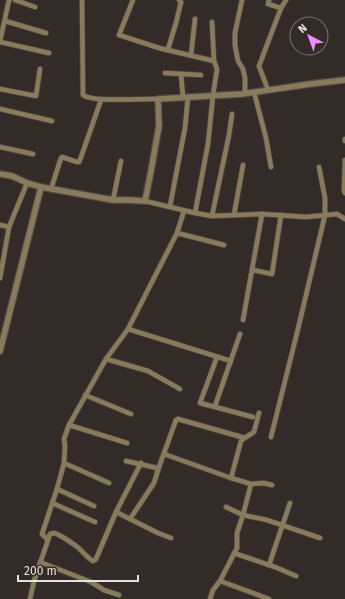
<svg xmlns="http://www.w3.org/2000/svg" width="345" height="599" font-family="'Fira Sans',sans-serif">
  <rect width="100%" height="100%" fill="#332b28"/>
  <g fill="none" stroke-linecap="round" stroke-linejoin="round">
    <!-- minor casing -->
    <g stroke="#504845" stroke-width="6">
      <g id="minor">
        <path d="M15,0l20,7"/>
        <path d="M82,0l1,95c10,8 60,3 75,4"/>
        <path d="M133,0l-14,35 40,13 55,13"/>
        <path d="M242,0l-7,33v12l3,16 5,8 2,9v15"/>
        <path d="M269,0l-1,4 13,4"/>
        <path d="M5,21l41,12"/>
        <path d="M0,41l9,-41"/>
        <path d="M0,42l49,11"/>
        <path d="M168,49l8,-26 5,-21 -2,-2"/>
        <path d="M191,55l4,-36"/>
        <path d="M165,73l36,2"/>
        <path d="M181,74l2,23"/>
        <path d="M0,89l36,7 4,-27"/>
        <path d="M268,90l-9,-24 22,-58 5,-8"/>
        <path d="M254,92l12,46 5,29"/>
        <path d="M0,109l52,12"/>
        <path d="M345,139v2"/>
        <path d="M0,147l33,7"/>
        <path d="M345,160l-1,30 1,3"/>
        <path d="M51,189l10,-31 1,-1 15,5h2l1,-2 21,-60"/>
        <path d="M113,200l8,-39"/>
        <path d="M145,201l50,12 17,3 50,-2 44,3 31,-3 8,5"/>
        <path d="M170,206l15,-78 3,-31"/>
        <path d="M195,213l13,-69 5,-49 4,-26 -3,-8 -2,-39"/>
        <path d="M234,215l9,-50"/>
        <path d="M212,216l17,-81 3,-21"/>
        <path d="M0,225l9,2"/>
        <path d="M177,233l47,12"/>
        <path d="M253,270l19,4 9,-59"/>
        <path d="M0,278l9,-51 18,-44"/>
        <path d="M243,320l19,-106"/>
        <path d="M128,329l103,32"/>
        <path d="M217,357l-17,46 53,14"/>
        <path d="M106,359l42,12 32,18"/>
        <path d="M85,395l46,19"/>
        <path d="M215,406l25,-72"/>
        <path d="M69,425l58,18"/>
        <path d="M271,437l27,-108 27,-114v-17l-6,-31"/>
        <path d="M164,454l67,24 20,6 -8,31 -6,18v15l-17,33 -7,9 -3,9"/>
        <path d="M126,461l31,7 2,-1 17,-47 2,-1 67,19"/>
        <path d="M64,463l45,20"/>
        <path d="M231,478l10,-37 2,-2 11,-7 5,-19"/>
        <path d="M251,484l12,-1 9,2"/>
        <path d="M57,489l37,17"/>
        <path d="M52,503l43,19"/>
        <path d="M226,507l17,8 24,5 53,18"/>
        <path d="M116,512l42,21 13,5"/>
        <path d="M130,519l24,-36 5,-16"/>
        <path d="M48,540l2,-6 4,-1c7,2 15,8 22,13 6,4 10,11 17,15l3,-2 20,-47 25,-49"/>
        <path d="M234,553l41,14 21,9"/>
        <path d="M40,562l51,20 13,8 15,5"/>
        <path d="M269,565l21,-62"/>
        <path d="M220,581l49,18"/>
        <path d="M30,599l4,-18 14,-41 -6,-6 15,-45 7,-26 1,-17 -1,-7 5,-14 37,-66 22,-30 49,-96 7,-22"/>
      </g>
    </g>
    <!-- tertiary casing -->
    <g stroke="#504845" stroke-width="8">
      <g id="tertiary">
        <path d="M0,174l12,2 15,7 14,4 72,13h15l17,1 6,-30 8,-45 -1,-27 84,-5 68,-10 35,-4"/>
        <path d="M0,351l41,-164"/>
      </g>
    </g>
    <!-- minor -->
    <use href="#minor" stroke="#877b5c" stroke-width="4.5"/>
    <!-- tertiary -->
    <use href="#tertiary" stroke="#877b5c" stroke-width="5.5"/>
  </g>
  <!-- north arrow -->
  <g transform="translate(309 36) rotate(319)"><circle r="19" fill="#332b28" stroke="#7b7471"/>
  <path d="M0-3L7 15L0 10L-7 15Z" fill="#ed8cfa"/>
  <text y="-6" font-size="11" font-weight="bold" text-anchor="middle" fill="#e6e1df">N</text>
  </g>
  <!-- scale -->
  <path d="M18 575v6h120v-6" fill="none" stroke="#e6e1df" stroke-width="2"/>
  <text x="24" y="575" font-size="12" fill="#e6e1df" stroke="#332b28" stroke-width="3" paint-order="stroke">200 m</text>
</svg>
